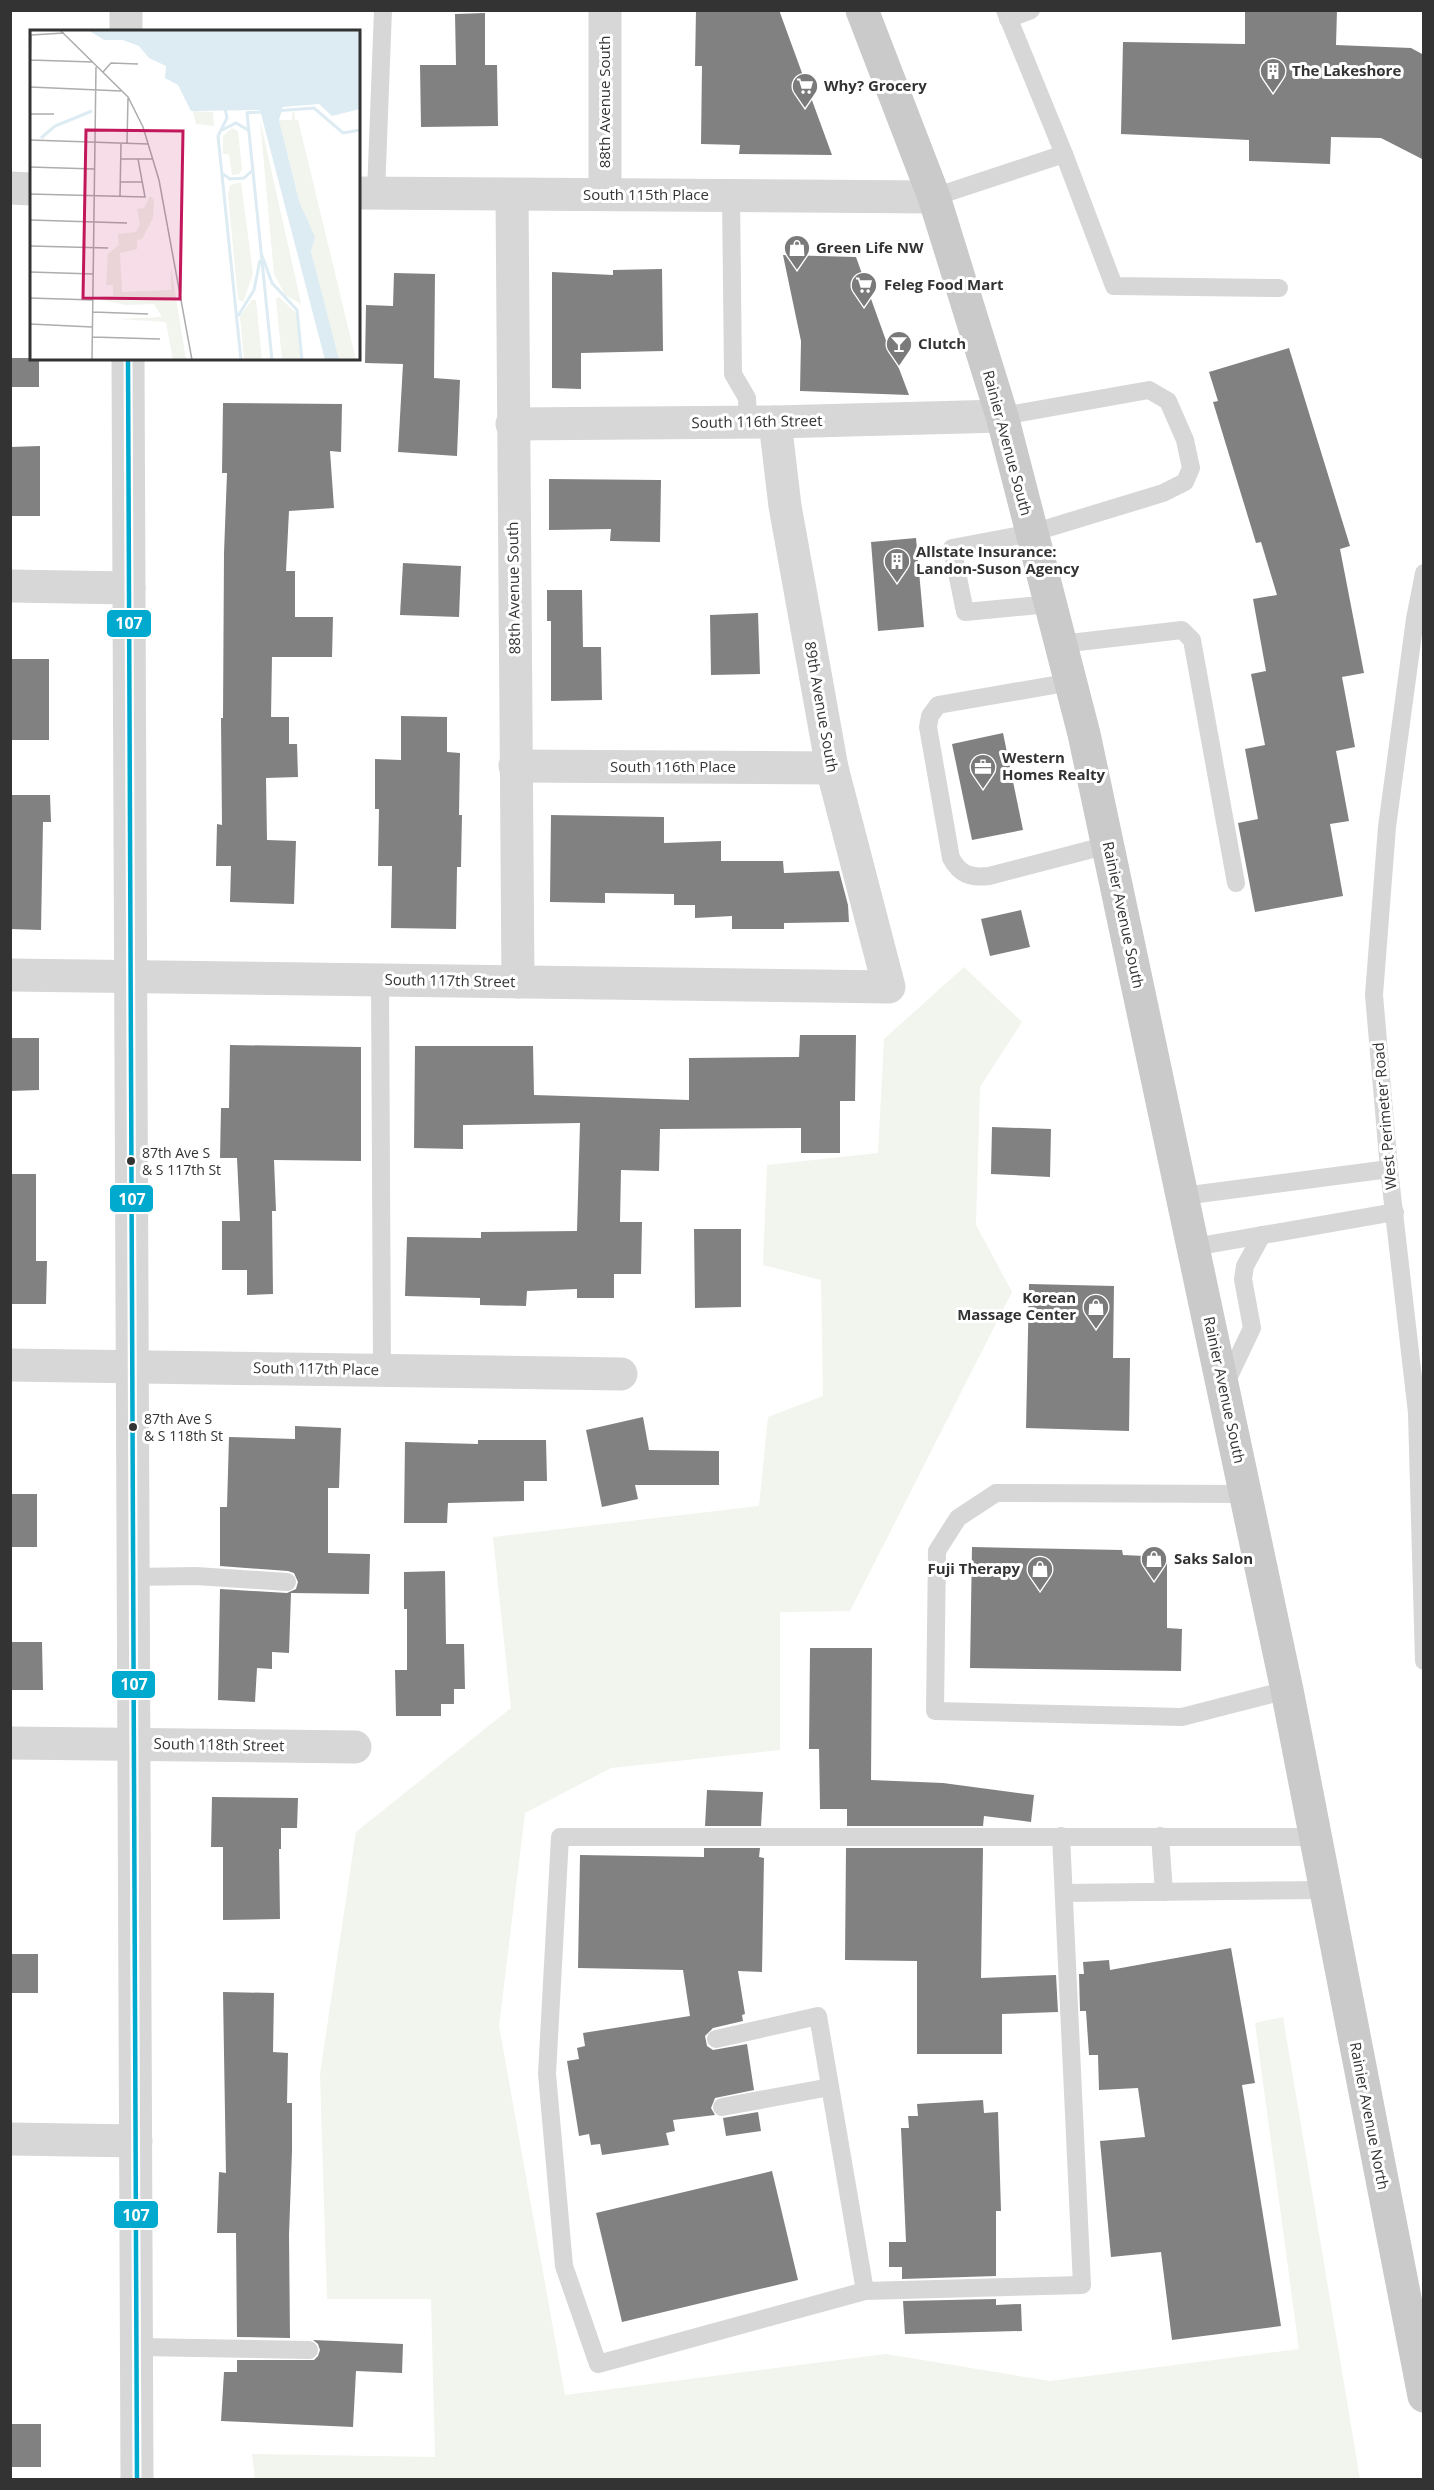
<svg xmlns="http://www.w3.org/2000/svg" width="1434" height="2490" font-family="'Open Sans',sans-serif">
  <rect width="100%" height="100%" fill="#fff"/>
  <!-- green -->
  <path fill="#f1f5ed" d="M964,967l58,55 -42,65 -4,138 36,67 -162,319 -70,1v138l-169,18 -86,45 -26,213 66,369 321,-41 164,27 249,-32 -44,-326 28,-6 77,462h-1105l-3,-25 183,3 -4,-158h-104l-7,-225 36,-242 155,-124 -18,-171 266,-31 9,-89 55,-21 -2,-116 -58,-15 4,-100 111,-12 6,-114z"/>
  <!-- building -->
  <g fill="#818181">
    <path d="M696,10h83l53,145 -93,-1 1,-9 -39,-1 1,-78h-7z"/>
    <path d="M1245,10h92l-1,35 75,3 13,7v105l-43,-22 -50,-1 -1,27 -81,-3v-21l-128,-6 2,-92 122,2z"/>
    <path d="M485,13v52h12l1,61 -77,1 -1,-62h36l-1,-51z"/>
    <path d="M783,255l73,2 33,92 3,1 17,45 -109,-4 1,-50z"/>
    <path d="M662,269l1,82 -82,2v36l-29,-1v-116l61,3v-5z"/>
    <path d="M394,273l41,1 -1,104 26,2 -3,76 -59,-4 5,-88 -38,-1 1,-58 27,1z"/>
    <path d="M1289,348l61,198 -10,3 24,124 -22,4 13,70 -19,4 13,70 -19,3 13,72 -88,16 -17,-89 20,-4 -13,-70 20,-4 -14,-71 15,-3 -13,-72 24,-4 -16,-53 -5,1 -43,-141 5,-1 -9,-29z"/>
    <rect x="10" y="358" width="29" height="29"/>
    <path d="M223,403l119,1 -1,48 -11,-1 4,57 -45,3 -3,60h9v46h38l-1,40h-60l-1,60h18v27h8l1,33 -32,1 1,62 29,1 -2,63 -64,-2 1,-36h-15l1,-42 5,1 -1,-107h2l1,-165 3,-80h-5z"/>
    <path d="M40,446v70h-30v-69z"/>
    <path d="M549,479l112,1 -1,62 -50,-1 1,-12 -62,1z"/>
    <path d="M916,538l8,89 -46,4 -7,-89z"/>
    <path d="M403,563l58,3 -2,51 -59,-2z"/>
    <path d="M547,590h35l1,57h18l1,53 -51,1v-80h-4z"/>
    <path d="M758,613l2,61 -49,1 -1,-60z"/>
    <rect x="10" y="659" width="39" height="81"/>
    <path d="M401,716l46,1v35l13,1 -1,62h3l-1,52h-4l-1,62 -65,-1 1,-62h-14l1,-57h-4v-50l26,1z"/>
    <path d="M1003,733l20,97 -51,10 -20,-96z"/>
    <path d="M10,795h40l1,27h-8l-2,108 -31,-1z"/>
    <path d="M551,815l113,2v26l57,-2v20h62l1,12 55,-2 9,34 1,17 -65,1v6h-52v-13l-37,2v-13h-21v-11l-69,-1v10l-55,-1z"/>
    <path d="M1021,910l9,37 -40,9 -9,-37z"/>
    <path d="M800,1035h56l-1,66h-15v52h-39v-25l-141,1 -1,42 -38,-1 -1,52h22l-1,52h-27v24h-37v-9l-50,2 -1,15 -46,-1v-7l-75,-2 2,-59 74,1v-6l96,-1 3,-108 -117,2v24l-49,-1 1,-102h118l1,49 155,5v-42l110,-1z"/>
    <path d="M10,1038h29v52l-29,1z"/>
    <path d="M230,1045l131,2v114l-87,-1 2,51h-4l1,83 -26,1v-25h-25v-49h18l-3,-63h-17l1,-50h8z"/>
    <path d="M992,1127l59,2 -1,48 -59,-3z"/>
    <path d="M10,1174h26v87h11l-1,43h-36z"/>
    <path d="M694,1229h47v78l-46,1z"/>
    <path d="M1029,1284l85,2 -1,72h17l-1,73 -103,-3z"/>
    <path d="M643,1417l6,33 70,1v34h-84l3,14 -36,8 -16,-77z"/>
    <path d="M295,1426l46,2 -2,60h-11v65l42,1 -1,40 -78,-1 -2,60 -17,-1v17l-15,-1 -2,34 -37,-2 2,-111 67,4 9,-4 2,-7 -4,-9 -6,-2 -68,-5v-59h7l2,-70 66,2z"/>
    <path d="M478,1440h68l1,41h-23v20l-76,2 -1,20h-43l1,-81 73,2z"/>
    <rect x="10" y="1494" width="27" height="53"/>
    <path d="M972,1547l150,3 1,5 44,2v71l15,1 -1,42 -211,-3z"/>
    <path d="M445,1571l1,73h18l1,45h-11v15h-13v12h-45l-1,-46h12v-61h-3v-37z"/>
    <path d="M10,1642h32l1,48h-33z"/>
    <path d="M810,1648h62l-1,132 72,3 91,12 -3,27 -47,-6 -1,10h-136v-17h-27l-1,-60h-10z"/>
    <path d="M707,1790l56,2 -2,34h-56z"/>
    <path d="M212,1797l86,1 -1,30h-16v21h-2l1,70 -57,1v-73h-12z"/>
    <path d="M704,1848h56l-1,9 5,1 -2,114 -24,-1 7,43 -3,1 1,6 -30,7 -8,8 2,10 6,4 34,-6 7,46 -39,8 -4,10 4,7 -42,5 2,11 -9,2 3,12 -67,10 -2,-11 -9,1 -2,-11 -10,2 -12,-75 12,-2 -2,-11 8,-2 -2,-13 107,-17 -7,-46 -105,-2 2,-113 124,2z"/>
    <path d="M846,1848h137l-2,130 75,-3 2,37 -56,2v40h-85v-93l-72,-1z"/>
    <path d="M1231,1948l24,135 -13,2 39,241 -109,14 -11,-88 -50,5 -11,-116 45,-4 -7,-49 -39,2 -1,-35h-9l-3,-44h-6l-1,-37h5l-1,-12 26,-2 1,10z"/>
    <rect x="10" y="1954" width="28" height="39"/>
    <path d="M223,1992l51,1 -1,59 15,1 -1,50h5v48l-3,84 1,103 -53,-1 -1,-104h-19l2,-61 7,1z"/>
    <path d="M983,2100l1,13 14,-1 3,99h-5v65l-94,3v-12h-13v-25h17l-5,-114h8l-1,-12h10l-1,-12z"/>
    <path d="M758,2112l3,19 -35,5 -3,-18z"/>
    <path d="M772,2171l26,109 -176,42 -26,-109z"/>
    <path d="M996,2299v6l25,-1 1,27 -117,3 -2,-33z"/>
    <path d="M313,2340l90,4 -1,29 -46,-2 -3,56 -132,-6 3,-49h13v-12h77l4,-4 2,-6 -2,-6z"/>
    <rect x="10" y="2424" width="31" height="43"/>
  </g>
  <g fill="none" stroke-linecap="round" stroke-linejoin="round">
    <!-- service -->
    <g stroke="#d7d7d7" stroke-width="18">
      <path d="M1005,10l59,144 50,132 165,2"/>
      <path d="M1008,19l23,-9"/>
      <path d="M376,193l7,-183"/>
      <path d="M731,195l2,179 14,24 1,24"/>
      <path d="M934,197l130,-43"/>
      <path d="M1002,416l147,-26 19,11 17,39 6,28 -6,14 -22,11 -131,40 -80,15 13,64 85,-8"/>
      <path d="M1424,573l-9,46 -28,208 -13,168 15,174 28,244 7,248"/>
      <path d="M1061,644l121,-14 10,10 44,243"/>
      <path d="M1071,682l-133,23 -8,11 -2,11 23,131c9,17 20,20 38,18l119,-31"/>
      <path d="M380,980l2,390"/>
      <path d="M1183,1196l206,-27"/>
      <path d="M1194,1247l201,-35"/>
      <path d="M1224,1387l28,-59 -9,-49 2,-13 17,-31"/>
      <path d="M1246,1494l-250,-1 -38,25 -21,33 -2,160 247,6 105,-27"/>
      <path d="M133,1577l63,-1 91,6"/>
      <path d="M1061,1836l21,449 -217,6 -267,73 -34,-98 -17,-192 13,-237h754"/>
      <path d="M1160,1836l4,56"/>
      <path d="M1064,1893l260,-3"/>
      <path d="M716,2039l102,-23 47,275"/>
      <path d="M722,2107l108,-20"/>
      <path d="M137,2347l172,3"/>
    </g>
    <!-- minor -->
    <g stroke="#d7d7d7" stroke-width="33">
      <path d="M126,10v22"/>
      <path d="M605,10v184"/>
      <path d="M10,188l22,1"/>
      <path d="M358,193l576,4"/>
      <path d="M512,195l6,787"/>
      <path d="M128,358l9,2122"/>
      <path d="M512,424l263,-2 227,-6"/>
      <path d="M10,586l119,2"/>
      <path d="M515,766l317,2"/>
      <path d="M10,975l879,12 -57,-219 -47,-262 -10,-84"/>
      <path d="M10,1365l611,9"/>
      <path d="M10,1743l345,4"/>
      <path d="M10,2139l126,2"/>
    </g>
    <!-- primary -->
    <path stroke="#cacaca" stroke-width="33" d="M862,10l72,187 68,219 82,318 203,956 137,706"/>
    <!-- bus-1 casing -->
    <g stroke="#fff" stroke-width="9">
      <path id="bus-1" d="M128,358l9,2122"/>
    </g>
    <!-- bus-1 -->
    <use href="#bus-1" stroke="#00a9ce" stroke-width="4.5"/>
  </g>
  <!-- icons -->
  <defs>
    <g id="building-pin" transform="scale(1.35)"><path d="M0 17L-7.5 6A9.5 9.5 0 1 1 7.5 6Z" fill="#7a7a7a" stroke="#fff"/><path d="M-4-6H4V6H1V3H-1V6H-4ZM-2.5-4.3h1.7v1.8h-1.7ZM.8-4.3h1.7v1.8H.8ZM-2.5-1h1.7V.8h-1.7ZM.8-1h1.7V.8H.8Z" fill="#fff"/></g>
    <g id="supermarket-pin" transform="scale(1.35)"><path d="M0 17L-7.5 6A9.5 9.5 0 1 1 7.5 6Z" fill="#7a7a7a" stroke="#fff"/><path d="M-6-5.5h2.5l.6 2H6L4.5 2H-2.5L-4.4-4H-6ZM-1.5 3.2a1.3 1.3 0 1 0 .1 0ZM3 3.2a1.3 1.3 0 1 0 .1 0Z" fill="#fff"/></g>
    <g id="shop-pin" transform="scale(1.35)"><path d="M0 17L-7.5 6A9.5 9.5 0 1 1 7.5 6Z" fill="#7a7a7a" stroke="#fff"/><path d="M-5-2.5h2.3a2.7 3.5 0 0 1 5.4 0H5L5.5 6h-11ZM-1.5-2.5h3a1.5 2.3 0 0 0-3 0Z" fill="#fff"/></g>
    <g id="bar-pin" transform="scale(1.35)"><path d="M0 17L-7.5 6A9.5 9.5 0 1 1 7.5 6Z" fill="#7a7a7a" stroke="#fff"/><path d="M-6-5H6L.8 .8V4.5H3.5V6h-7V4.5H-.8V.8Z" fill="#fff"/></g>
    <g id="office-pin" transform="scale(1.35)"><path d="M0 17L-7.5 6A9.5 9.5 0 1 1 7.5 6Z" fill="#7a7a7a" stroke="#fff"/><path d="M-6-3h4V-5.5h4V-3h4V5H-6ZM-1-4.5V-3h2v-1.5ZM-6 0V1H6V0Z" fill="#fff"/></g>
  </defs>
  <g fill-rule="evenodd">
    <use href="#building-pin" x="1273" y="71"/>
    <use href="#supermarket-pin" x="805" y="86"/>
    <use href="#shop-pin" x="797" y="248"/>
    <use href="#supermarket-pin" x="864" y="285"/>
    <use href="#bar-pin" x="899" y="344"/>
    <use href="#building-pin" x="897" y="561"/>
    <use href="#office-pin" x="983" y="767"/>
    <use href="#shop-pin" x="1096" y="1307"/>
    <use href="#shop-pin" x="1154" y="1559"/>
    <use href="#shop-pin" x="1040" y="1569"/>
  </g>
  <!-- markers -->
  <g fill="#333" stroke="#fff" stroke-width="2">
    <circle cx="131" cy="1161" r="5"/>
    <circle cx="133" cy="1427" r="5"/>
  </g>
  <g text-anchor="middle" stroke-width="6" stroke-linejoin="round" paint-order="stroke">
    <!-- bus labels -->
    <g font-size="14" fill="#333" stroke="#fff" text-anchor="start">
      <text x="142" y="1158">87th Ave S<tspan x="142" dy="17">&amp; S 117th St</tspan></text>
      <text x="144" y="1424">87th Ave S<tspan x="144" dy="17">&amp; S 118th St</tspan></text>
    </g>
    <!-- poi labels -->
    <g font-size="15" font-weight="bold" fill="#333" stroke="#fff" text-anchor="start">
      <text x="1292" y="76">The Lakeshore</text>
      <text x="824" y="91">Why? Grocery</text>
      <text x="816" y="253">Green Life NW</text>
      <text x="884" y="290">Feleg Food Mart</text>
      <text x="918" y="349">Clutch</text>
      <text x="916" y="557">Allstate Insurance:<tspan x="916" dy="17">Landon-Suson Agency</tspan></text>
      <text x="1002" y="763">Western<tspan x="1002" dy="17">Homes Realty</tspan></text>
      <text x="1076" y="1303" text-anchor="end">Korean<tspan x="1076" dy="17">Massage Center</tspan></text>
      <text x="1174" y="1564">Saks Salon</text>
      <text x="1020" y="1574" text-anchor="end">Fuji Therapy</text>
    </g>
    <!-- street labels -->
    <g font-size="15" fill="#333" stroke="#fff">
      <text transform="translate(605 102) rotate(-90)" y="5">88th Avenue South</text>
      <text x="646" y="200">South 115th Place</text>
      <text transform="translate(757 422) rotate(-1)" y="5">South 116th Street</text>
      <text transform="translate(1007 443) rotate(75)" y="5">Rainier Avenue South</text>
      <text transform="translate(514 588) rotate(-91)" y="5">88th Avenue South</text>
      <text transform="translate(821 707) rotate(80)" y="5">89th Avenue South</text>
      <text x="673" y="772">South 116th Place</text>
      <text transform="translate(1123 915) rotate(78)" y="5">Rainier Avenue South</text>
      <text transform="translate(450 981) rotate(1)" y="5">South 117th Street</text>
      <text transform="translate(1385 1116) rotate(-95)" y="5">West Perimeter Road</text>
      <text transform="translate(316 1369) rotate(1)" y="5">South 117th Place</text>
      <text transform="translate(1224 1390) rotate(78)" y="5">Rainier Avenue South</text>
      <text transform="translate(219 1745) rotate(1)" y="5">South 118th Street</text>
      <text transform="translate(1369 2116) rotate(79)" y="5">Rainier Avenue North</text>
    </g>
  </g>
  <!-- overview -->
  <g transform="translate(30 30)">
    <rect width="330" height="330" fill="#fff"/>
    <path d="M263,76l2,14h3l58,240h-18l-27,-109 3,-14 -15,-36 -20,-81h13zM163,81l20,1 1,14 -18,-2zM230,90l37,165 4,19 -16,-9 -11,-21zM202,98l6,3 4,38 -3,5 -7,1 -3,-21h-6v-18zM211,152l12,92 -10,28 -5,-3 -10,-105 2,-9zM120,166l4,4 -1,18 -11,21 -5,1v9l-17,4 2,39 49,-2v-23l15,93h-13l-7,-38 -48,-3 44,-2 -8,-13 -28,1 -25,-5 -1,-4h13v-11h-7l2,-31 11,-9 -1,-11 18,-2 4,-8 -3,-15 7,-1zM249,267l17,16 5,47h-19l-6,-61zM222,270h4l6,60h-18l-4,-44z" fill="#f1f5ed"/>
    <path d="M58,0h272v79l-28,7 -13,-12 -36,3 -4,13 20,81 16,36 -4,14 28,109h-14l-65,-250 -69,1 -13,-26 -13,-7 1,-12 -17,-8 -10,-12 -16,-6h-19z" fill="#ddebf3"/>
    <path fill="none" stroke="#ddebf3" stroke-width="3" d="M195,78l2,10 -9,18 23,224M192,100l14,-7 12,7M11,108l14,-12 37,-15M220,112l-3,-29 67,-5 29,25 17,-3M220,112l22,218M193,144l7,5 14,-1 9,-8M231,223l11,30 25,27 5,50M208,286l16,-26 6,-30"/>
    <path fill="none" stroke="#adadad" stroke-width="1.5" d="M30,0l68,67 15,30 16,53 33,180M1,5l33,-2M0,30l63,2M73,42l8,-9 27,1M0,46l1,-41M0,57l91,4M0,84h24M0,110l118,4M97,113l1,-45M90,129h33M0,137l64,2M90,152h22M0,164l115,3 -7,-38M90,166l1,-53M0,190l97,3M0,216l78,2M0,242l63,2M0,268l63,2M63,282l55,2M0,294l62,3M62,307l68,2M62,330l4,-293"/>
    <path fill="#c2185b" fill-opacity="0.15" stroke="#c2185b" stroke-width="3" d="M56,100l97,1 -3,168 -97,-1z"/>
    <rect width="330" height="330" fill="none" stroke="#333" stroke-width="3"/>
  </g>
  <g stroke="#fff" stroke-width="2">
    <rect x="106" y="609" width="46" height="29" rx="6" fill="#00a9ce"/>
    <rect x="109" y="1184" width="45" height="29" rx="6" fill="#00a9ce"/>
    <rect x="111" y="1670" width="45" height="29" rx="6" fill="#00a9ce"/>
    <rect x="113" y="2200" width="46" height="29" rx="6" fill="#00a9ce"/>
  </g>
  <g font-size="16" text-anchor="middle" font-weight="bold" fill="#fff">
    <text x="129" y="629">107</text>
    <text x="132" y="1205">107</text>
    <text x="134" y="1690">107</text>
    <text x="136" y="2221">107</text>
  </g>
  <!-- border -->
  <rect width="1434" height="2490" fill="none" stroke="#333333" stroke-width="24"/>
</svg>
